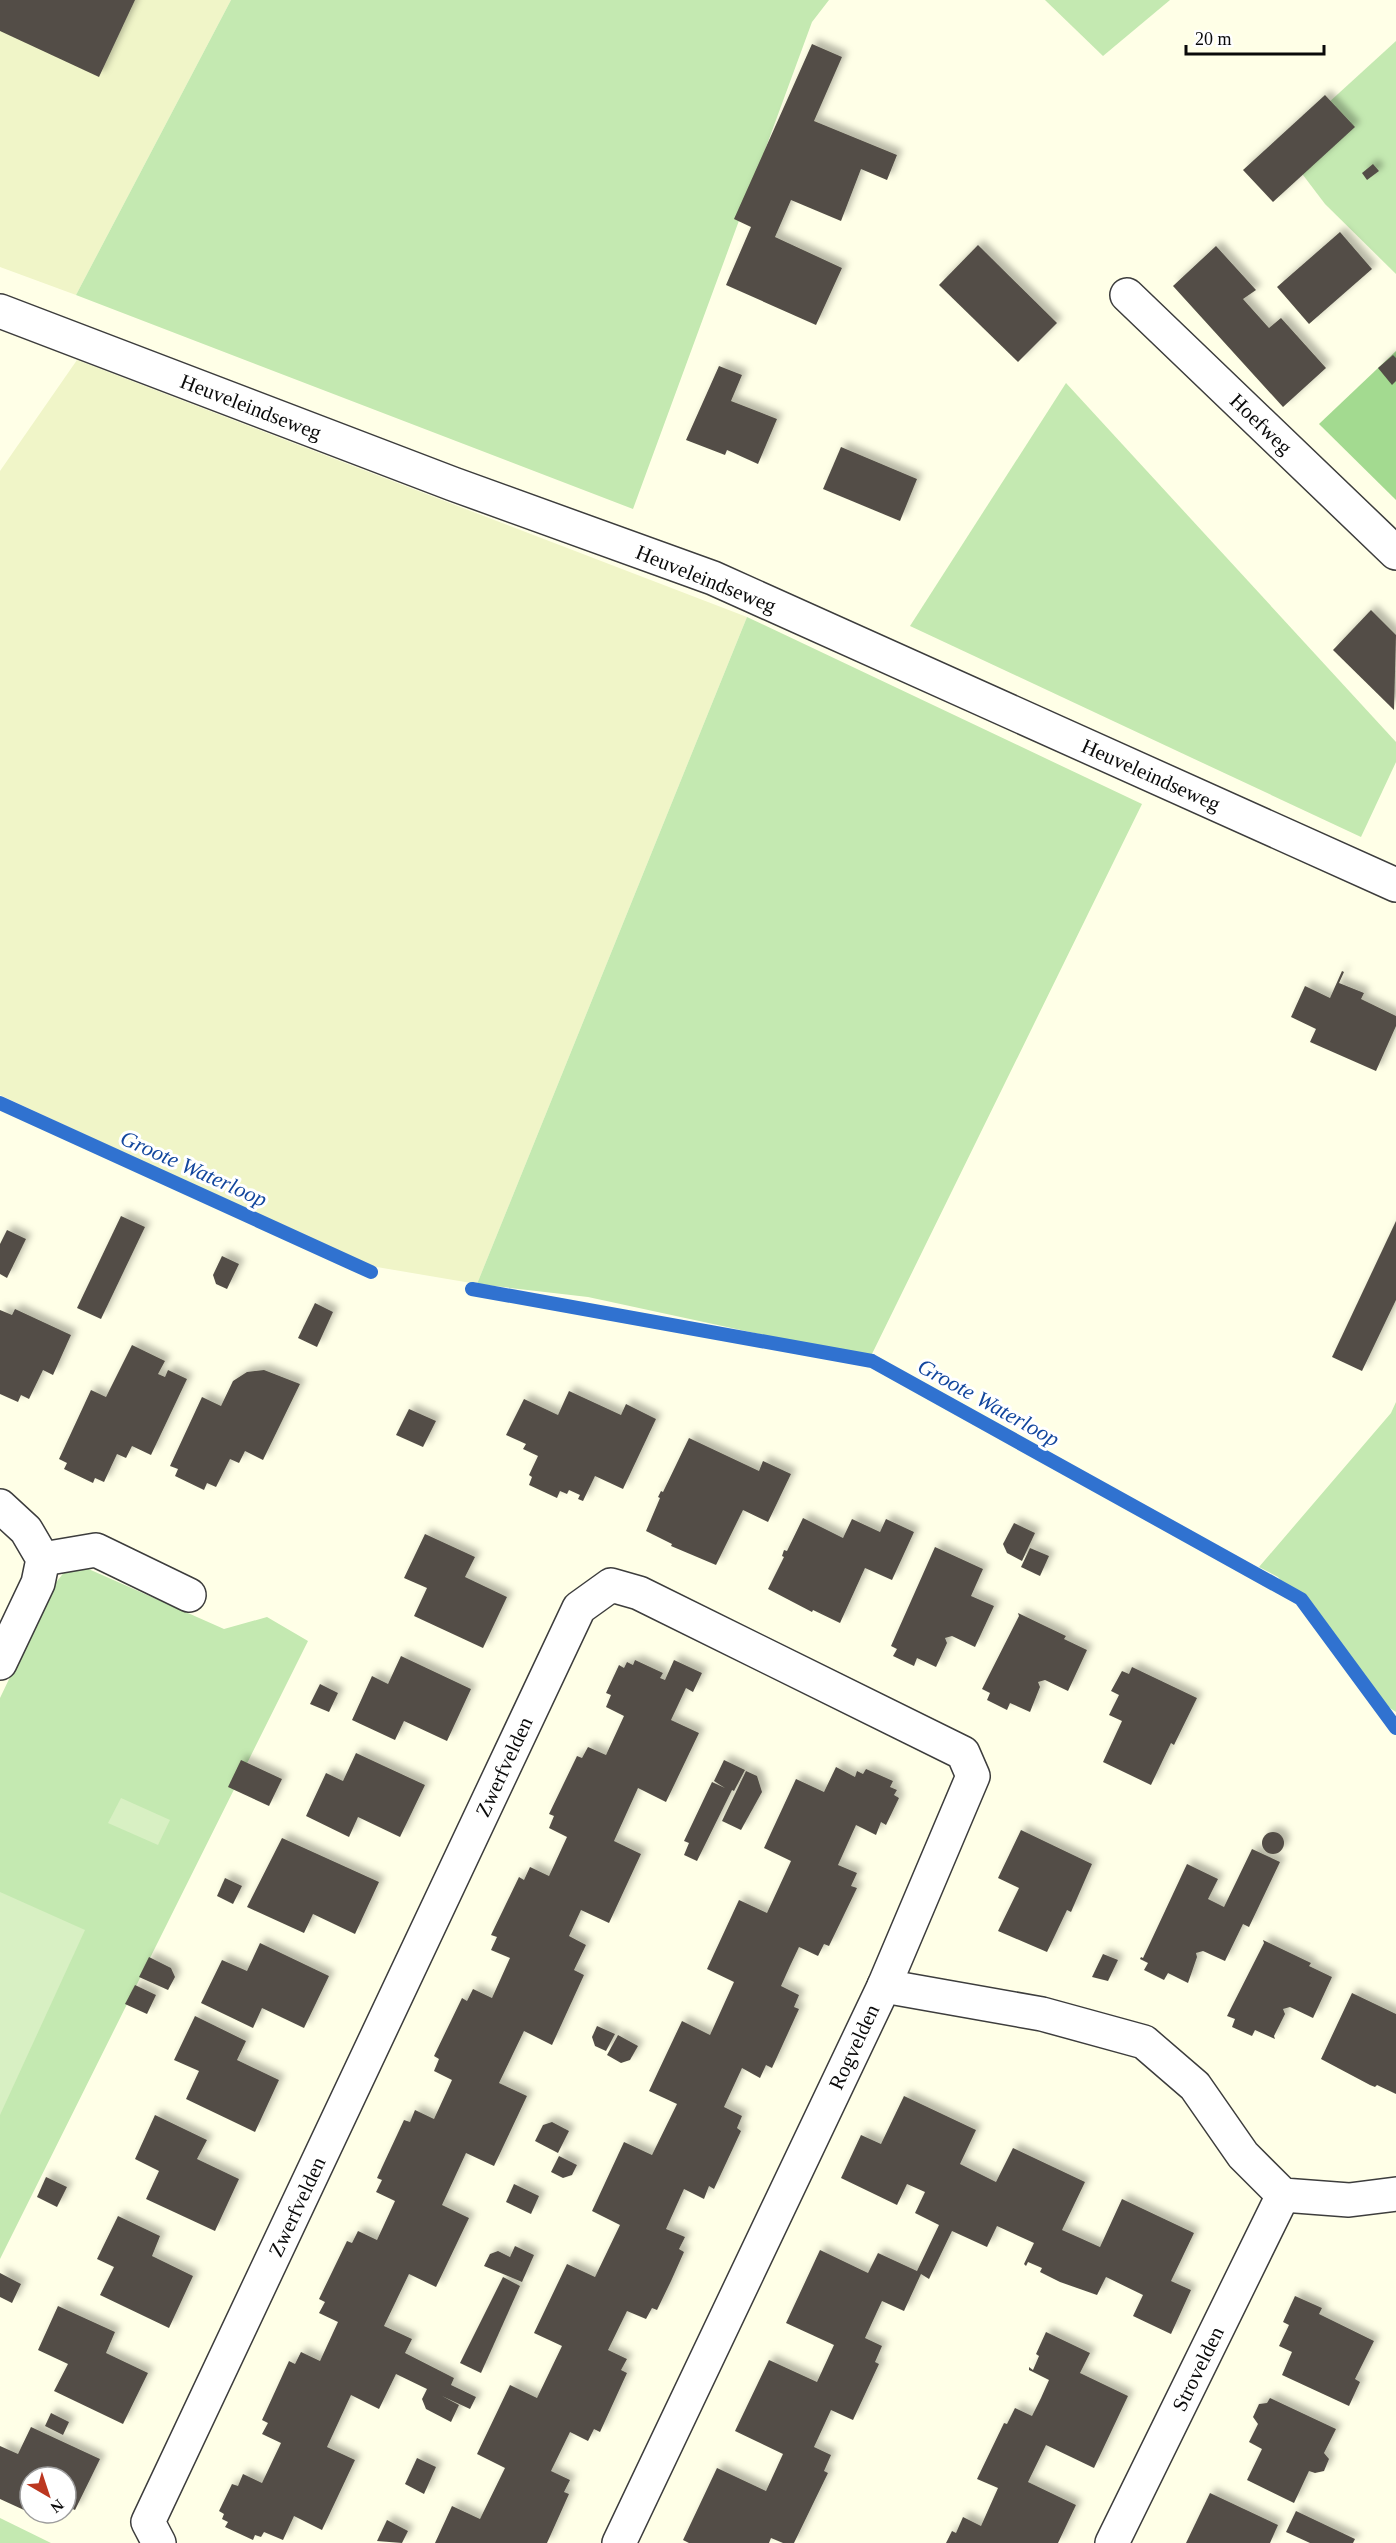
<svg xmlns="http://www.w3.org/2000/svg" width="1396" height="2543" font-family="'Times New Roman',serif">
  <defs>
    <filter id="shadow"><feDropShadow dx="5.5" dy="-5.5" stdDeviation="3" flood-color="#0004"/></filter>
  </defs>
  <rect width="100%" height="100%" fill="#ffffe7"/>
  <!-- farmland -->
  <g fill="#f0f5c8">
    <path d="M0,0h231l-155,295 -76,-28z"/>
    <path d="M77,360l670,257 -270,667 -112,-19 -365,-170v-624z"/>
  </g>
  <!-- green -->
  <g fill="#c4e9b1">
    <path d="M231,0h598l-17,22 -179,487 -557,-214z"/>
    <path d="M1045,0h125l-67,56z"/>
    <path d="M1396,41v233l-71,-70 -44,-58z"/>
    <path d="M1066,383l330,359v20l-35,75 -451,-211z"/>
    <path d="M747,617l395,187 -272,554 -282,-61 -111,-13z"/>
    <path d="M1396,1402v310l-9,-6 -109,-129 -19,-10 132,-154z"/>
    <path d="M84,1567l140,62 43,-12 41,24 -308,618v-561l54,-113 11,-14z"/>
    <path d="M0,2518l51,25h-51z"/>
  </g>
  <!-- forest -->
  <path fill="#a3da90" d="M1396,351v149l-77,-76z"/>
  <!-- pitch -->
  <g fill="#d8f0c3">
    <path d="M121,1798l49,22 -12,25 -50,-22z"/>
    <path d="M0,1892l85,38 -85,185z"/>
  </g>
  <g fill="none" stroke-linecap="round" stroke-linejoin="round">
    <!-- stream -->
    <g stroke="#3072d0" stroke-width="14">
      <path d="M0,1103l371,169"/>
      <path d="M472,1289l400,72 429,238 95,129"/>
    </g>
  </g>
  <!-- building -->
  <g fill="#534e46" filter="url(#shadow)">
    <path d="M0,0h135l-36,77 -99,-46z"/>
    <path d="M812,44l30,13 -28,64 83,34 -10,25 -26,-11 -20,52 -50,-21 -16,37 67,31 -26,57 -90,-40 25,-58 -17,-8z"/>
    <path d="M1325,95l30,32 -82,75 -30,-32z"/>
    <path d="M1373,164l6,7 -12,9 -5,-7z"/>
    <path d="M1340,232l32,37 -63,55 -32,-37z"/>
    <path d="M978,245l79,78 -39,39 -79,-77z"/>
    <path d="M1216,246l40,44 -13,9 26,29 12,-10 45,50 -43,39 -110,-121z"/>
    <path d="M1393,355l3,3v23l-4,4 -14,-17z"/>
    <path d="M719,366l23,9 -11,26 46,18 -19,45 -31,-14 -2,5 -39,-15z"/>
    <path d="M841,447l76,32 -17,42 -77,-32z"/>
    <path d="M1371,610l25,25 -2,75 -61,-60z"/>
    <path d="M1342,971l2,1 -5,11 25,10 -3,6 35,17v10l-20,45 -66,-29 6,-13 -25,-12 14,-31 25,12z"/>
    <path d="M121,1216l24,11 -44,92 -24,-11z"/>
    <path d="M1396,1221v79l-34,71 -30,-14z"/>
    <path d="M7,1230l19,9 -19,39 -7,-4v-30z"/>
    <path d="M222,1256l17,8 -12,25 -11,-5 -3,-9z"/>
    <path d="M315,1303l18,9 -16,35 -19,-9z"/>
    <path d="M15,1309l56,26 -18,40 -10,-5 -14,29 -8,-4 -3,7 -18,-8v-84l12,5z"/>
    <path d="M132,1345l33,16 -7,13 7,3 3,-7 19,9 -36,76 -19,-9 -6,12 -9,-4 -13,28 -9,-4 -2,5 -29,-14 3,-6 -8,-4 32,-69 15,7z"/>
    <path d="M264,1370l36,14 -37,76 -18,-9 -6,12 -9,-4 -14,28 -9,-4 -3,7 -29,-14 3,-7 -8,-3 32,-69 19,9 12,-25 14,-9z"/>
    <path d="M569,1391l52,24 5,-11 30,15 -33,70 -28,-13 -12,25 -5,-2 2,-4 -11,-5 -2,4 -7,-3 -3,7 -28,-13 3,-8 -3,-2 9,-19 -15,-7 3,-5 -20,-9 18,-36 34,16z"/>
    <path d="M409,1409l27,12 -13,26 -27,-12z"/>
    <path d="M689,1438l70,33 4,-10 28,13 -23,48 -25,-12 -27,55 -45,-19 1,-2 -26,-13 14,-33 -2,-1 3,-6 2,1z"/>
    <path d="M803,1518l40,20 9,-19 28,13 6,-13 28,13 -22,48 -27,-12 -25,55 -27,-13 -1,2 -44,-23 16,-32 -2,-1 2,-6 3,1z"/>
    <path d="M1014,1523l21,10 -13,28 -15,-8 -4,-9z"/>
    <path d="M425,1534l50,23 -10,20 42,20 -24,51 -69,-32 13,-28 -23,-10z"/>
    <path d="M935,1547l48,22 -12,27 23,10 -19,41 -23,-11 -7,2 2,5 -11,24 -19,-9 -3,8 -21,-10 4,-7 -6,-3z"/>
    <path d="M1030,1548l19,8 -9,20 -19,-9z"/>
    <path d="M1018,1613l48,23 -2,3 23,11 -19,41 -23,-11 -7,2 2,5 -10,25 -20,-9 -3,7 -20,-10 3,-7 -8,-4 37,-73z"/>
    <path d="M401,1656l70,33 -24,52 -43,-20 -9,19 -43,-20 20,-44 16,8z"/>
    <path d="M635,1660l28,13 -3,5 5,2 9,-20 28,13 -9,19 -7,-4 -15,32 28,13 -33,69 -28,-14 -24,53 27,13 -32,69 -28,-13 -12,26 17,9 -12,25 10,5 -32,70 -28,-14 -25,52 28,13 -33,70 -28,-13 -24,52 27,13 -33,69 -27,-13 -25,52 28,13 -7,14 49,25 -3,7 25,12 -6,12 -28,-13 17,9 -8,17 -25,-13 -4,-10 5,-10 -31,-15 -17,35 -28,-14 -24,52 28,13 -33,70 -28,-14 -11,24 -19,-8 -3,5 -6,-2 -2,5 -28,-13 3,-5 -6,-3 2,-5 -5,-3 13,-27 6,2 5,-12 19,9 19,-40 -19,-9 6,-11 -6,-3 27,-59 6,3 6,-12 19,9 18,-39 -19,-9 6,-11 -6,-3 28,-58 5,2 6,-12 19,9 18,-39 -19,-9 6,-12 -5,-2 27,-58 6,2 5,-12 19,9 18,-39 -18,-9 5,-12 -5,-3 28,-58 5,3 6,-12 19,9 18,-40 -19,-8 6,-13 -6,-2 28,-58 5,3 6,-13 19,9 18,-39 -18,-9 5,-12 -5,-2 28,-58 5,2 6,-11 18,8 18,-39 -18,-9 5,-12 -5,-2 13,-28 5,3 3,-6 6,3z"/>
    <path d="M1132,1667l65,31 -23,47 -3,-2 -20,42 -48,-23 19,-41 -13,-6 10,-20 -8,-4 11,-20 7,3z"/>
    <path d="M320,1684l18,9 -9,19 -19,-8z"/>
    <path d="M356,1753l69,32 -25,52 -42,-20 -9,20 -43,-21 20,-43 17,8z"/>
    <path d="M241,1760l41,19 -13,27 -41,-19z"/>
    <path d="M724,1760l21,10 -11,21 -2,-1 -35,71 -13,-6 5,-12 -5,-2 28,-59 13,6 -11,-7z"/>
    <path d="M836,1767l19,10 2,-6 6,3 3,-5 27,12 -3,6 7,3 -3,5 5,3 -13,27 -5,-3 -5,13 -20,-10 -18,40 19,8 -6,13 6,2 -28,58 -5,-2 -6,12 -19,-9 -9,19 -9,20 18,9 -5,12 5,2 -27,59 -6,-3 -6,13 -18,-10 -18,39 18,9 -5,12 4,3 -27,58 -5,-3 -5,13 -20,-10 -18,40 19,8 -6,12 5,3 -13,29 -14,29 -5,-2 -6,11 -19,-8 -19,39 19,9 -6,11 6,3 -27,59 -6,-3 -6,12 -18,-9 -19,39 19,9 -6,12 5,2 -22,49h-112l17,-37 28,13 25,-51 -28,-14 33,-69 27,13 25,-52 -28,-13 33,-69 28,13 25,-52 -28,-14 32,-69 28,13 25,-51 -28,-13 33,-70 28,14 24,-53 -27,-13 32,-69 28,13 24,-52 -27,-13 32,-69 28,13z"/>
    <path d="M746,1771l11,5 5,16 -21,38 -19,-9z"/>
    <path d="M1021,1830l71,34 -21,48 -4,-2 -20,42 -49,-21 21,-43 -21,-10z"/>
    <circle cx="1273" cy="1843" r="11"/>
    <path d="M282,1838l97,44 -24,52 -42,-20 -9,19 -57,-26z"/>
    <path d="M1252,1849l28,13 -31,65 -6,-3 -18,37 -22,-10 -7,2 1,4 -9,26 -20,-10 -4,7 -20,-10 4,-7 -8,-4 1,-2 2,1 44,-94 31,15 -10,20 16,8z"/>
    <path d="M225,1878l17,8 -9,18 -16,-8z"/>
    <path d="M1263,1940l48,23 -2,3 23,11 -19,41 -23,-11 -7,2 2,5 -11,22 1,3 -20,-9 -3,6 -20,-9 3,-8 -8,-3 37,-73z"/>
    <path d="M260,1943l69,33 -25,52 -42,-20 -9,20 -52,-25 21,-43 25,11z"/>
    <path d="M1103,1954l15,6 -10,21 -16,-4z"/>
    <path d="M149,1957l22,11 4,9 -7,13 -29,-13z"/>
    <path d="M135,1985l21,10 -9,19 -22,-10z"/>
    <path d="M1352,1993l44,21v80l-19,-9 -2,2 -5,-2 -49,-26z"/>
    <path d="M195,2016l51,25 -9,19 42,20 -24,52 -69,-33 13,-28 -25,-11z"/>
    <path d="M597,2026l18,8 -9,17 -11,-5 -3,-9z"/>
    <path d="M618,2035l20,11 -8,14 -9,3 -14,-8z"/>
    <path d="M904,2096l72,34 -16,34 36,18 17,-34 72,34 -23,48 18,8 20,9 22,-48 72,34 -23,48 20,9 -20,44 -38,-18 10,-21 -37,-18 -9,18 -37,-13 -20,-10 2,-4 -14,-6 -2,4 -2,-2 10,-21 -37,-17 -10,21 -35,-16 -23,48 -8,-5 -17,37 -22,-10 -17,37 17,8 -7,16 4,2 -26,56 -22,-10 -17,37 17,8 -7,16 4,2 -34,70h-11l-12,-5 -2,5h-80l-6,-3 34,-72 49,23 17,-37 -48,-23 34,-71 48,22 17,-37 -48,-22 34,-73 48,23 10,-20 39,18 22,-46 -24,-12 10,-21 -18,-8 -10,21 -56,-27 20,-43 20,9z"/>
    <path d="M155,2115l52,25 -10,19 42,20 -24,52 -69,-32 13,-28 -24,-12z"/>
    <path d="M552,2122l17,9 -11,22 -23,-12 8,-16z"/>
    <path d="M559,2156l18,9 -5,10 -9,3 -12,-6z"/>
    <path d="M46,2177l21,10 -10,20 -20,-10z"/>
    <path d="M514,2184l25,12 -8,18 -25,-12z"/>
    <path d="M118,2216l42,20 -8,20 41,20 -24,52 -69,-33 14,-28 -17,-8z"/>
    <path d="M515,2246l19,9 -12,27 -38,-16 6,-12 8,-3 12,6z"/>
    <path d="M0,2273l21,11 -9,19 -12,-6z"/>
    <path d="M503,2277l17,9 -39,87 -21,-10z"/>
    <path d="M1295,2296l27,12 -3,6 55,27 -19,38 5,3 -11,24 -67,-31 10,-23 -13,-6 10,-21 -6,-3z"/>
    <path d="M58,2306l57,26 -9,21 42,20 -25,51 -69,-33 14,-27 -30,-14z"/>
    <path d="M1046,2332l44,21 -10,20 48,23 -34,72 -48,-23 -18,37 48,23 -18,38h-112l6,-12 4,2 7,-16 18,9 17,-38 -21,-9 27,-56 3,1 8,-16 17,8 9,-18 8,-18 -20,-10v-3l4,3 6,-14 -3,-2z"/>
    <path d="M1270,2398l66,31 -12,24 5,6 -5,12 -9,2 -6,-2 -15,32 -47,-23 15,-31 -13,-7 9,-18 -5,-7 6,-13 8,-1z"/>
    <path d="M51,2413l18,9 -6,13 -18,-9z"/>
    <path d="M31,2427l69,32 -25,51 -9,-4v-29h-36v21l-6,12 -24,-11v-53l18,8z"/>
    <path d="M417,2458l19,9 -12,27 -19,-10z"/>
    <path d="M1210,2493l68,32 -8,18h-84z"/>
    <path d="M1296,2511l59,28 -2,4h-43l-24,-11z"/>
    <path d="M387,2520l21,11 -6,12 -25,-2z"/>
  </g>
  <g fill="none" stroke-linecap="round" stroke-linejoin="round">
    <!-- minor casing -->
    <g stroke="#3d3d3d" stroke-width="36">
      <g id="minor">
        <path d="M1127,295l269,258"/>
        <path d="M0,311l453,173 260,94 683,307"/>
        <path d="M0,1506l26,24 17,29 -5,24 -38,80"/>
        <path d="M43,1559l53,-9 93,45"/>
        <path d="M159,2543l-11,-21 431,-914 32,-23 28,8 324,160 10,23 -89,210"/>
        <path d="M619,2543l265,-557 158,28 102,28 51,44 48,69 40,40 66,5 47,-6"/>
        <path d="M1112,2543l171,-348"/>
      </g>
    </g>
    <!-- minor -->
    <use href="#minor" stroke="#fff" stroke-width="33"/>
  </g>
  <g text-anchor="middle" stroke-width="6" stroke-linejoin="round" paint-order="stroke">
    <!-- street labels -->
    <g font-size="21" fill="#0a0a0a" stroke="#fff">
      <text transform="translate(251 407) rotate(21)" y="7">Heuveleindseweg</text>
      <text transform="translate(1261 424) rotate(44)" y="7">Hoefweg</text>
      <text transform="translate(706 579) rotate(22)" y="7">Heuveleindseweg</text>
      <text transform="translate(1151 775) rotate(24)" y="7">Heuveleindseweg</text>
      <text transform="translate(504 1767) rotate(-65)" y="7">Zwerfvelden</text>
      <text transform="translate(854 2047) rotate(-65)" y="7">Rogvelden</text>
      <text transform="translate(297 2207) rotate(-65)" y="7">Zwerfvelden</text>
      <text transform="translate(1198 2369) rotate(-64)" y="7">Strovelden</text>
    </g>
    <!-- water labels -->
    <g font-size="22" font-style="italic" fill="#12469d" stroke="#fff">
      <text transform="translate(194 1168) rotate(24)" y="8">Groote Waterloop</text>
      <text transform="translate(989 1402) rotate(29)" y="8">Groote Waterloop</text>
    </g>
  </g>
  <!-- north arrow -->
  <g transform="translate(48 2495) rotate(141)"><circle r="28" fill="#ffffff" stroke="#9d9d9d" stroke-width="1.5"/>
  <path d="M0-4.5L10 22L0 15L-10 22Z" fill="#bc3720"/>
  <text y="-9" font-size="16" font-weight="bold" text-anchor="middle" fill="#0a0a0a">N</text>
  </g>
  <!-- scale -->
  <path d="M1186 45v9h138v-9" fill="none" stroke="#0a0a0a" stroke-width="3"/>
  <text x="1195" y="45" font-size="18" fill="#0a0a0a" stroke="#ffffff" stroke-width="4.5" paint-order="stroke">20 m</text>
</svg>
